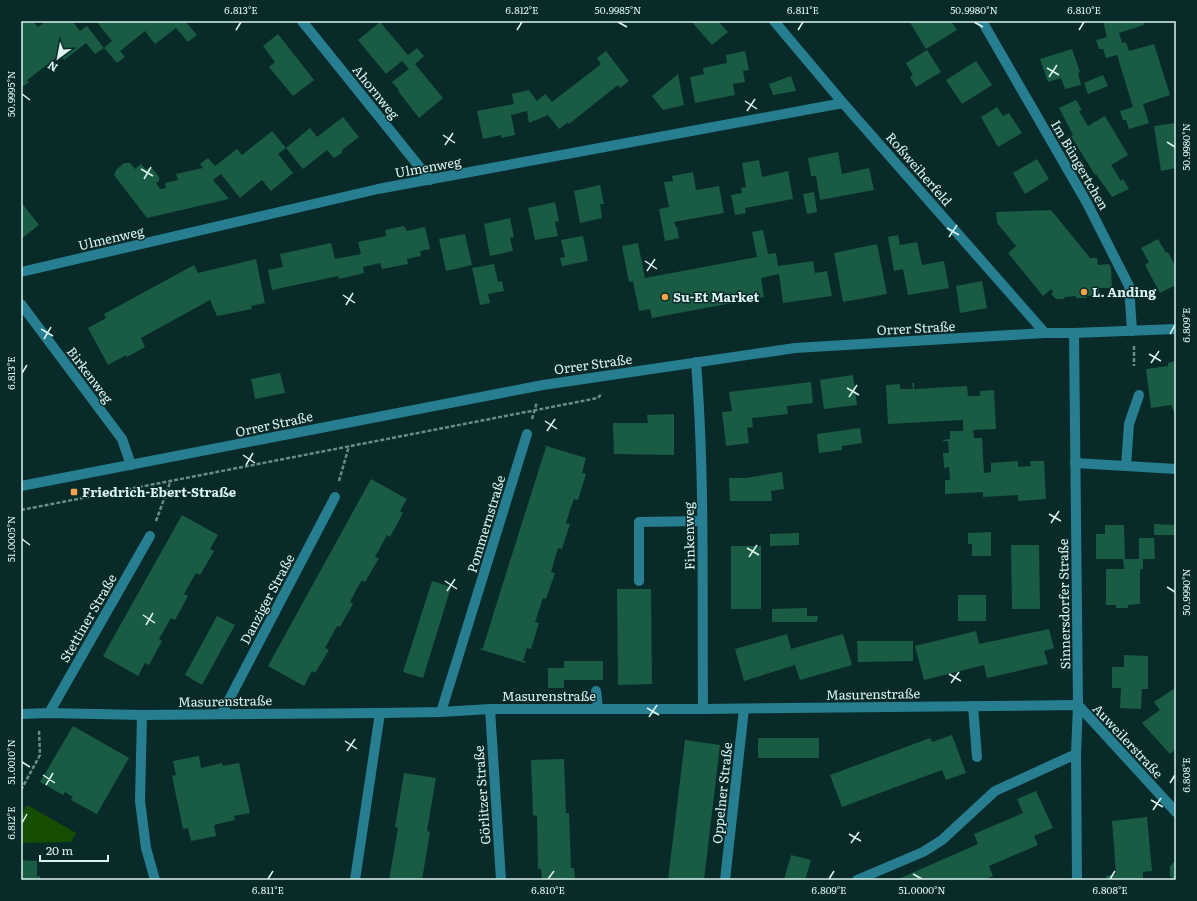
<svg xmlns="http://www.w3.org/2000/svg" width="1197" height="901" font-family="Literata,serif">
  <rect width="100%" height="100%" fill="#082b29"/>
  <!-- green -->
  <path fill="#164e00" d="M27,805l49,28 -5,9 -50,1v-28z"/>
  <!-- building -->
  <g fill="#1a5b43">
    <path d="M24,21h9l5,6 8,-6h26l8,10 7,-5 17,22 -9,6 -9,-11 -22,17 -4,-5 -33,25 2,2 -8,6v-64z"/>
    <path d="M96,21h89l12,14 -9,7 -12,-14 -21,16 -10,-13 -25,20 5,6 -8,6 -13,-15 8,-7z"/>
    <path d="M691,21h27l10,11 -16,13z"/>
    <path d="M909,21h42l6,9 -31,19z"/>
    <path d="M1103,21h40l1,4 -25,8 3,10 4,-1 3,9 25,-7 16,51 -27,9 6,19 -20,6 -3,-9h-3l-3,-9 13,-4 -16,-52 -11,3 -3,-9h-4l-3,-9 11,-3z"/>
    <path d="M380,22l28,33 9,-7 7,8 -9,8 28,34 -24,20 -21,-27 1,-1 -7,-8 17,-13 -7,-8 -16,13 -28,-34z"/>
    <path d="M278,34l36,46 -21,16 -24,-29 6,-5 -12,-16z"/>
    <path d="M1072,49l8,23 -2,1 3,12 -16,4 -4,-11 -13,4 -8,-23z"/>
    <path d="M927,50l14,22 -25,15 -6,-10 3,-2 -7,-12z"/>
    <path d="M606,51l23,30 -9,7 -2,-3 -49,39 -1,-2 -9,7 -11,-14 -19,8 -2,-12 -16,4 4,20 -14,3v-3l-18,4 -6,-28 37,-7 -2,-10 17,-4 8,11 8,-7 7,8 49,-38 -4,-6z"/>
    <path d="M745,51l4,19 -6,1 2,11 -12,2 2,11 -40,8 -5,-26 14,-3 -1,-6 24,-5 -1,-8z"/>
    <path d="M976,61l16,24 -30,19 -16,-24z"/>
    <path d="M678,74l6,31 -21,5 -11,-14z"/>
    <path d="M1103,75l5,11 -20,8 -4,-11z"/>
    <path d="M791,76l5,15 -23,4 -4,-11z"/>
    <path d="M1076,100l6,10 -3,1 9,15 17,-10 23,39 -17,10 10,16 2,-2 6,10 -17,8 -16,-23 -1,1 -24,-39 2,-1 -14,-27z"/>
    <path d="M997,107l6,9 6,-3 13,20 -24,14 -17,-30z"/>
    <path d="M343,117l16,20 -17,13 1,2 -9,6 -7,-8 -24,19 -17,-21 24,-20 7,9z"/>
    <path d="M1176,123v45l-15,3 -7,-45z"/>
    <path d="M272,131l14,17 -8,6 15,19 -22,18 -9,-11 -22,18 -19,-24 -8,6 16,19 -82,19 -33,-43 2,-5 8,-7h6l5,6 6,-5 5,6 3,-2 4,1 6,8v4l-3,2 4,6 6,-1 -1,-5 13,-3 -2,-6 27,-6 -3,-4 8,-6 7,8 22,-17 5,6z"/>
    <path d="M838,152l4,22 27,-6 5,22 -54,10 -4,-24h-5l-3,-18z"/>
    <path d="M1037,159l12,20 -24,15 -12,-21z"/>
    <path d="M759,160l3,17 26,-6 5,28 -48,9 1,5 -11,2 -4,-20 11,-2 -1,-5 5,-1 -4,-24z"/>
    <path d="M693,172l3,18 23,-4 5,27 -50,9 2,5h1l2,11 -14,3 -6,-32 10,-2 -5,-25 9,-1 -1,-5z"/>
    <path d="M600,185l4,19h-4l2,14 -22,5 -6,-32z"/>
    <path d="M814,192l3,20 -10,2 -4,-20z"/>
    <path d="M21,202l18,23 -18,14z"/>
    <path d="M555,202l4,19 -4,1 3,14 -23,4 -7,-32z"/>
    <path d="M1051,210l39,48h7l1,7 11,-1 2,4 1,20h-13v7l-13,1 1,2h-11v-2l-11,1 -1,2h-8l-5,-5 2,-2 -2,-3 -8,7 -35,-43 8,-7 -19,-23 -1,-11z"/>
    <path d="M510,218l4,19 -4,1 3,13 -23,5 -6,-32z"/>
    <path d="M404,226l3,5 18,-4 5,22 -10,2 1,5 -14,3 1,5 -26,5 -2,-6 -17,4 1,6 -25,6 -1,-3 -66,14 -4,-20 15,-3 -3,-13 51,-11 4,16 26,-5 -3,-12 28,-6 -1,-6z"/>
    <path d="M763,230l5,24 8,-1 2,13 35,-5 2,12 12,-2 5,25 -49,7 -4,-29 -18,4 3,19 -112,21 -2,-9 -11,2 -6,-30 -4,1 -7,-36 16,-3 7,35 112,-21 -5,-25z"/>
    <path d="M465,234l7,31 -26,6 -7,-32z"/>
    <path d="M898,235l2,10 17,-3 5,23 22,-4 5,27 -41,7 -5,-26 -9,2 -6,-34z"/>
    <path d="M583,236l5,25 -26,5 -2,-8 5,-1 -4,-17z"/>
    <path d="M1158,239l8,14 2,-1 8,15v18l-16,8 -15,-28 4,-3 -8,-14z"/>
    <path d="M877,244l10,50 -44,8 -9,-49z"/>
    <path d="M256,259l9,44 -14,3 1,3 -35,7 -7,-16 -69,38 4,9 -18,10 -1,-2 -18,10 -20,-37 18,-10 -2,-4 90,-49 4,8z"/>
    <path d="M494,264l4,18 4,-1 2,10 -16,3 2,9 -10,2 -8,-37z"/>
    <path d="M982,281l5,27 -27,5 -4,-27z"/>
    <path d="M1176,361v56l-5,-12 -20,3 -5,-39 22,-3v-3z"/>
    <path d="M280,373l5,20 -30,6 -4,-20z"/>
    <path d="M853,375l4,30 -33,4 -4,-29z"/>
    <path d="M811,382l2,21 -26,3 1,8 -36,4 1,9 -6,1 2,15 -23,3 -4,-34 10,-1 -3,-19z"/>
    <path d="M912,383h2v6l53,-3 1,10h12v-5l14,-1 2,39 -23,1 1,8h8l2,35 7,-1v-9l27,-2v6l13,-1 -1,-5h14l2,38 -28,2v-6l-35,2v-5l-38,2v-14h5l-1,-13 -5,1 -1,-15h6l-1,-12h-5v-1l7,-1v-8h13v-11l-75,4 -2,-39 14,-1v5h13z"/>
    <path d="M674,414v41l-60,-1 -1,-31h35l-1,-8z"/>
    <path d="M860,428l2,15 -20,3v4l-23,3 -2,-19z"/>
    <path d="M543,445l43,13 -4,15 4,1 -8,26 -4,-1 -4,11 -4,13 4,1 -8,25 -4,-1 -7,24 4,1 -9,26 -3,-1 -8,24 4,1 -8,26 -4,-1 -4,13 3,1 -1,1 -46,-14 4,-1 15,-49 48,-152z"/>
    <path d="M782,472l2,17 -13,2 1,10h-42l-1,-23h17z"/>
    <path d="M371,479l36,20 -7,12 3,2 -13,24 -3,-2 -12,22 4,1 -14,24 -3,-2 -7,12 -5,10 3,2 -13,23 -3,-1 -12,22 4,2 -14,23 -3,-2 -8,15 -36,-20z"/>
    <path d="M182,515l36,20 -8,14 4,2 -14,24 -4,-2 -12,21 4,2 -13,24 -4,-2 -12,21 3,2 -13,24 -4,-2 -7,13 -35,-20z"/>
    <path d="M1154,524l21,1v10h-21z"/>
    <path d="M1105,525h19l1,34h14v-21h15l1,21h-12v10h-3v35l-12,1v3h-12v-3h-10v-36h22h-4l-1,-10h-27v-25h9z"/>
    <path d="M991,532v24h-19v-12h-4v-11z"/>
    <path d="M799,533v12l-29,1v-12z"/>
    <path d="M1011,545h28l1,64h-28z"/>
    <rect x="731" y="546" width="30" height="63"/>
    <path d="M432,581l19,6 -28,91 -20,-6z"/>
    <path d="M617,589h34l1,95 -34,1z"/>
    <rect x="958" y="595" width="28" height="26"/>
    <path d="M807,608v8h11l-1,6h-45v-13z"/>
    <path d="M217,616l18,9 -33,60 -17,-10z"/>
    <path d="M1049,629l5,19 -10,3 4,13 -61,14 -3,-13 -60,15 -9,-34 61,-15 3,13z"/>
    <path d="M787,634l4,15 52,-15 9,31 -52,15 -5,-15 -51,16 -9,-32z"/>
    <path d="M857,641h56v20l-55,1z"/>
    <path d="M1124,655l24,1v33h-6l-1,20 -21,-1 1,-20h-9v-21h12z"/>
    <path d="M564,661h39v19h-39v8h-16v-20h16z"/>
    <path d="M1175,688l1,61 -6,5 -28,-31 18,-13 -6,-8z"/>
    <path d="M73,726l56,32 -32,56 -26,-14 2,-3 -8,-5 -2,3 -23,-13z"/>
    <path d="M952,735l14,38 -20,7 -4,-10 -100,37 -12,-32 100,-37 2,4z"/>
    <rect x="758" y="738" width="61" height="20"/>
    <path d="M685,740l35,5 -16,135h-36z"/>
    <path d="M199,756l2,12 21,-5 1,3 16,-3 11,50 -16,3 1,4 -21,5 2,11 -25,5 -3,-13 -5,1 -11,-53 4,-1 -3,-14z"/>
    <path d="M564,759l2,54h3l2,55h3l1,12h-33l-1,-11h-3l-1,-53 -4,-1 -2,-55z"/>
    <path d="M404,773l32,5 -9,53 3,1 -8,48h-33l9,-52 -3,-1z"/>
    <path d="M1036,791l17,37 -19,8 4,9 -49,21 4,10 -10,4h-87l82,-36 -4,-10 49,-21 -6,-14z"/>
    <path d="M1147,817l5,54 -9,1v8h-36l-1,-4 10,-2 -4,-53z"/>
    <path d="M791,855l20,5 -6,20h-21z"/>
    <path d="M21,860l16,1v15h3v4h-19z"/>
    <path d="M1176,860v20h-2l-4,-4v-10z"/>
  </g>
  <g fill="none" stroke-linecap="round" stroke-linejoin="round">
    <!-- path -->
    <g stroke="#6c8a87" stroke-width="2.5" stroke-dasharray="4 2" stroke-linecap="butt">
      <path d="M1134,346v20"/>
      <path d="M532,419l5,-17"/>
      <path d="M339,481l10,-35"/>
      <path d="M21,510l577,-112 4,-5"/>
      <path d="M156,521l15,-41"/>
      <path d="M21,790l19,-35 -1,-25"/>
    </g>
    <!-- minor -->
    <g stroke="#267e90" stroke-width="10">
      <path d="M302,21l128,159"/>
      <path d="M774,21l69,82 202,230"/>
      <path d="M982,21l105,182 42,83 3,45"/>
      <path d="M21,272l357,-83 465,-86"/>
      <path d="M21,304l101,135 9,26"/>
      <path d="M1074,333l4,372 -2,49 1,126"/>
      <path d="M696,362c9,116 6,232 7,347"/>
      <path d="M1075,463l101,6"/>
      <path d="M1126,466l3,-42 10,-29"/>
      <path d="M21,486l522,-101 252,-37 250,-15h29l102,-4"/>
      <path d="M639,581v-59l63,-1"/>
      <path d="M596,691l2,18"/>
      <path d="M973,706l4,51"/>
      <path d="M490,709l11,171"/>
      <path d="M441,712l86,-278"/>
      <path d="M49,713l101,-177"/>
      <path d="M222,713l113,-216"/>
      <path d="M21,714l28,-1 93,2 238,-2 61,-1 49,-3h213l375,-4 98,107"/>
      <path d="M142,715l-2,86 6,47 9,32"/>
      <path d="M355,880l25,-167"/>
      <path d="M725,880l19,-171"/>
      <path d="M857,880l66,-28 19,-12 53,-49 81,-37"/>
    </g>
  </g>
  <!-- ticks -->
  <path fill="none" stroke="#dcf3f0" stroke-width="1.5" d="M618,22l9,5M974,22l9,5M236,30l5,-8M517,30l5,-8M798,30l5,-8M1079,30l5,-8M1047,68l12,7M1049,77l8,-12M22,94l8,6M745,101l12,8M747,111l8,-12M443,135l12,8M1167,142l8,5M445,145l8,-12M141,169l12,7M144,179l7,-12M947,228l12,7M949,237l8,-12M645,261l12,8M647,271l8,-12M343,295l12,8M346,305l7,-12M41,329l12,7M1170,334l5,-9M44,339l7,-12M1149,354l12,7M1151,363l8,-12M22,373l5,-8M847,388l12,7M849,397l8,-12M545,421l12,8M547,431l8,-12M243,455l12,8M246,465l7,-12M1049,514l12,7M1051,523l8,-12M22,539l8,6M747,548l12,7M749,557l8,-12M445,581l12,8M1167,587l8,5M447,591l8,-12M143,615l12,8M146,625l7,-12M949,674l12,7M951,683l8,-11M647,708l12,7M649,717l8,-12M345,741l12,8M347,751l8,-12M22,762l8,5M43,775l12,8M1170,783l5,-8M46,785l7,-12M1151,800l12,7M1153,810l8,-12M22,823l5,-9M849,834l12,7M851,843l8,-11M913,874l9,5M268,879l5,-8M548,879l6,-8M829,879l5,-8M1110,879l5,-8"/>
  <!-- markers -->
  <g fill="#f7a148" stroke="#082b29" stroke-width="1.5">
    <circle cx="1084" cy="292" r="4"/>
    <circle cx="665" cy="297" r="4"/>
    <rect x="70" y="488" width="8" height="8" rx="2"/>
  </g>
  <g text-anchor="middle" stroke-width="3" stroke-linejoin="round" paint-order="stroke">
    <!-- street labels -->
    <g font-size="13" fill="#dcf3f0" stroke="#082b29">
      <text transform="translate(376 92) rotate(51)" y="5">Ahornweg</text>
      <text transform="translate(1080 165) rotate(60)" y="5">Im Büngertchen</text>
      <text transform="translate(428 167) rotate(-10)" y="5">Ulmenweg</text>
      <text transform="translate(919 169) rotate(49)" y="5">Roßweiherfeld</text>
      <text transform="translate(111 238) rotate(-13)" y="5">Ulmenweg</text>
      <text transform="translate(916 328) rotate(-3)" y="5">Orrer Straße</text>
      <text transform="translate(593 364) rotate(-8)" y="5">Orrer Straße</text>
      <text transform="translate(90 375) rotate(53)" y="5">Birkenweg</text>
      <text transform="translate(274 424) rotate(-12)" y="5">Orrer Straße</text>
      <text transform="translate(486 524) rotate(-73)" y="5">Pommernstraße</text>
      <text transform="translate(689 536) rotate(-91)" y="5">Finkenweg</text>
      <text transform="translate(267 599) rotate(-62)" y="5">Danziger Straße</text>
      <text transform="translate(1064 604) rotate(-91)" y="5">Sinnersdorfer Straße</text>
      <text transform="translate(88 618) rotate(-60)" y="5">Stettiner Straße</text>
      <text transform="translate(873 694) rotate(-1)" y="5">Masurenstraße</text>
      <text x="549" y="701">Masurenstraße</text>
      <text transform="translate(225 701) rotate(-1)" y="5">Masurenstraße</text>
      <text transform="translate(1128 741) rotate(47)" y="5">Auweilerstraße</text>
      <text transform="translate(722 793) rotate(-84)" y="5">Oppelner Straße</text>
      <text transform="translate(482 795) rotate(-94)" y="5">Görlitzer Straße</text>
    </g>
    <!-- poi labels -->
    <g font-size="13" font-weight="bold" fill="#dcf3f0" stroke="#082b29" text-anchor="start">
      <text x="1092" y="297">L. Anding</text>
      <text x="673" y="302">Su-Et Market</text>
      <text x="82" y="497">Friedrich-Ebert-Straße</text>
    </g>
  </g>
  <!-- border -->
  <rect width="1197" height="901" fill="none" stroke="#082b29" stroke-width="44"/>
  <!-- north arrow -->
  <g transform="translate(58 58) rotate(212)" stroke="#082b29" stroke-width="3" paint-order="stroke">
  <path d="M0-3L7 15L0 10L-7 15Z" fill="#dcf3f0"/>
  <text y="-6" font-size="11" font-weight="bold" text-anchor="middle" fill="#dcf3f0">N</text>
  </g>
  <!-- scale -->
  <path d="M40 855v6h68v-6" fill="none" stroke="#dcf3f0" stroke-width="2"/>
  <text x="46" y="855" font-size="12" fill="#dcf3f0" stroke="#082b29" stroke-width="3" paint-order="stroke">20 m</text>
  <rect x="22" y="22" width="1153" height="857" fill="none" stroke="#dcf3f0" stroke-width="1.5"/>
  <g font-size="10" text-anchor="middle" fill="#dcf3f0">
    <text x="241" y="14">6.813°E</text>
    <text x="522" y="14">6.812°E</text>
    <text x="618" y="14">50.9985°N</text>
    <text x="803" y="14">6.811°E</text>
    <text x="974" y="14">50.9980°N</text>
    <text x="1084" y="14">6.810°E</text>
    <text transform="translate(11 94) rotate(-90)" y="4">50.9995°N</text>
    <text transform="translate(1186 147) rotate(-90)" y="4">50.9980°N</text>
    <text transform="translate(1186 325) rotate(-90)" y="4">6.809°E</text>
    <text transform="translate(11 373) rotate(-90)" y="4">6.813°E</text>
    <text transform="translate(11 539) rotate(-90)" y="4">51.0005°N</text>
    <text transform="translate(1186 592) rotate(-90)" y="4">50.9990°N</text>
    <text transform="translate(11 762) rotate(-90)" y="4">51.0010°N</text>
    <text transform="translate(1186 775) rotate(-90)" y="4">6.808°E</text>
    <text transform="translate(11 823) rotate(-90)" y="4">6.812°E</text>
    <text x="268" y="894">6.811°E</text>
    <text x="548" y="894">6.810°E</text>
    <text x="829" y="894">6.809°E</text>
    <text x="922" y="894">51.0000°N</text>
    <text x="1110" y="894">6.808°E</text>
  </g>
</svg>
